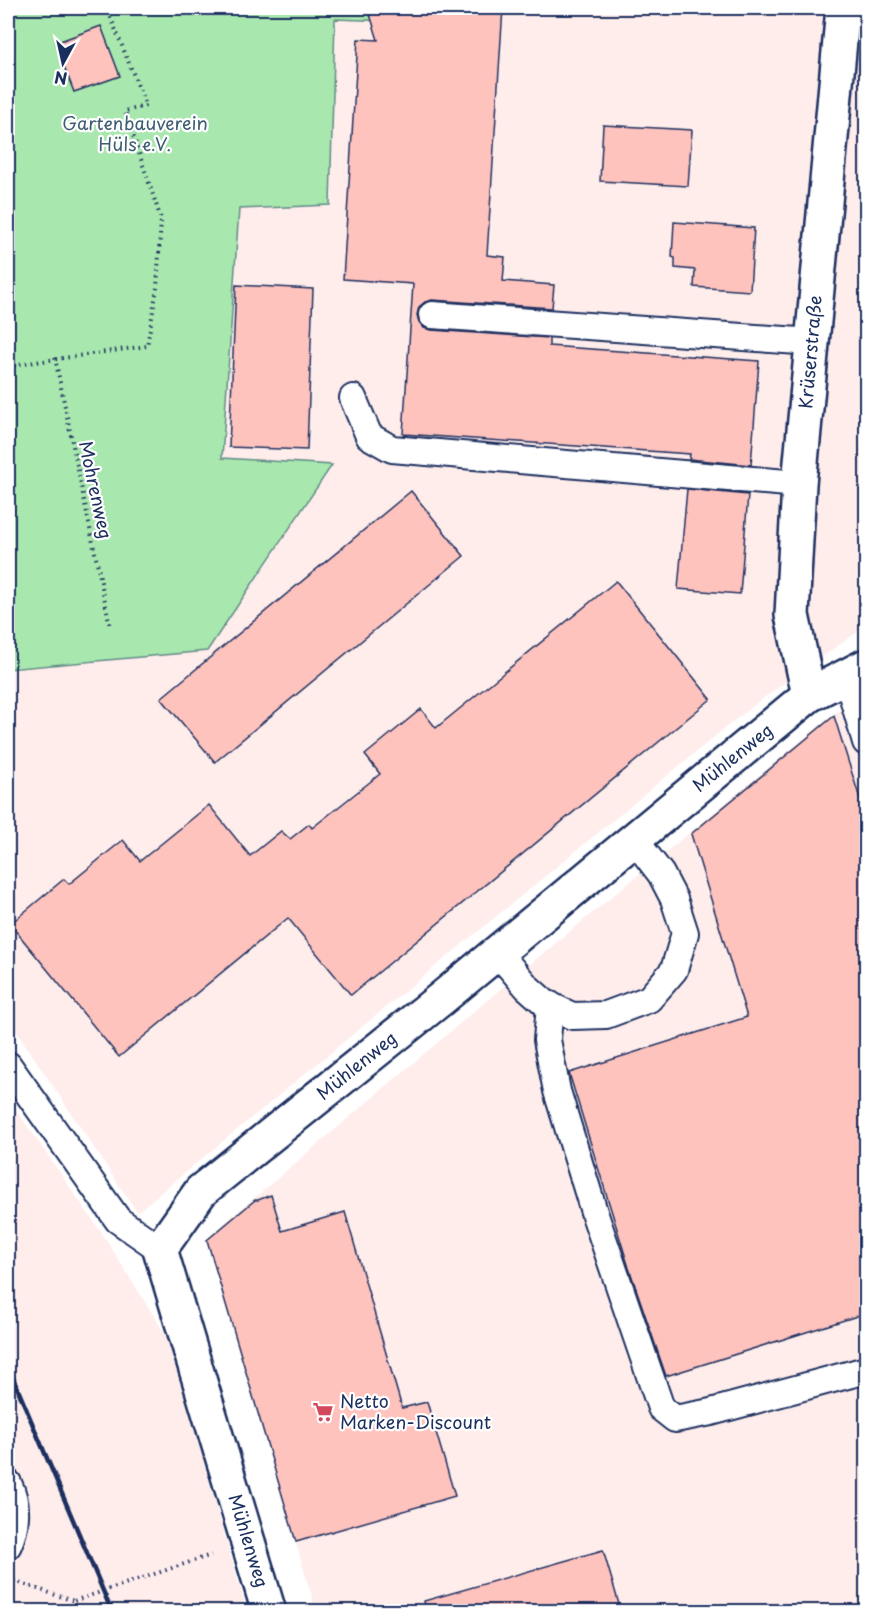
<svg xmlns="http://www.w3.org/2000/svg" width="874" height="1619" font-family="'Playpen Sans',sans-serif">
  <rect width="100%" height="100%" fill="#fff"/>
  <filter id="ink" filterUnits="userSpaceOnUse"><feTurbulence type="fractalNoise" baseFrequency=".0167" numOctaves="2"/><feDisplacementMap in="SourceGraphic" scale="12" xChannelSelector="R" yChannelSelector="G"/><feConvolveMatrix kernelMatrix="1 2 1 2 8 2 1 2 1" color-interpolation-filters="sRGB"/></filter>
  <g filter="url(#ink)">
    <!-- built -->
    <g fill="#ffedec">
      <path d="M419,8h447v618l-100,70 -36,28 -593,488 -129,-193v-350l199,-18 124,-185 -110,-7 18,-250 91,-5 5,-185 80,3z"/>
      <path d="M866,690v921h-550l-110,-372 311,-264 314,-259z"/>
      <path d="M8,1098l97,140 62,99 80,274h-239z"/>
    </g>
    <!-- green -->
    <path fill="#a8e7ae" stroke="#628b86" stroke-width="1.5" d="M8,8h411l-4,14 -80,-3 -5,186 -91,4 -17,249 110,7 -125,186 -199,18z"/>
    <!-- building -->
    <g fill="#ffc3be" stroke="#1b2f5e" stroke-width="1.5">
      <path d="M368,8h135l-16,247 18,2 -2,24 51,4 -2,23 -120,-8 -7,2 -6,5 -2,8 2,7 5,6 7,2 118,8v8l210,15 -8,104 -62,-6 1,-5 -287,-20 10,-150 -70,-5 15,-240 20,1z"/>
      <path d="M101,26l19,50 -46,16 -19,-49z"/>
      <path d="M603,125l89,5 -4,56 -88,-5z"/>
      <path d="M674,222l80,6 -4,63 -56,-4 1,-17 -20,-2v-10l-3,-1z"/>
      <path d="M236,285l77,4 -6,161 -78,-3z"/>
      <path d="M687,489l61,6 -8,99 -62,-5z"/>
      <path d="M411,491l53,65 -249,206 -54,-64z"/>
      <path d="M616,581l95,118 -360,296 -63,-77 -169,139 -109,-133 54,-45 5,5 54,-44 17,21 69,-56 41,51 31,-25 9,8 19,-15 3,4 68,-54 -15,-19 56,-46 15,19z"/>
      <path d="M834,716l33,105v492l-201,63 -37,-108 -60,-195 178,-56 -56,-183z"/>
      <path d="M271,1195l11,36 63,-19 57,196 25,-6 28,94 -159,46 -89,-302 48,-40h3z"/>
      <path d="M603,1550l18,61h-195l-2,-10z"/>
    </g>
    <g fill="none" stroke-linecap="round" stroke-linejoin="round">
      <!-- service casing -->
      <g stroke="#1b2f5e" stroke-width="30">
        <g id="service">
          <path d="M432,315l381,27"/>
          <path d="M353,398l16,38 23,13 407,35"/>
          <path d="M847,677l19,65"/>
          <path d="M497,952l30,35 18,16 27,13 34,-1 43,-16 25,-29 11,-37 -11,-34 -13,-25 -27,-35"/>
          <path d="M550,1005l-3,35 10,51 38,124 66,193 14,11 36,-7 155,-42"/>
          <path d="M8,1065l110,155 42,29"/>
          <path d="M8,1483c10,20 9,42 0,62"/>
        </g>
      </g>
      <!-- minor casing -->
      <g stroke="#1b2f5e" stroke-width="38">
        <g id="minor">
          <path d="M809,695l-17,-80 7,-131 44,-476"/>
          <path d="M269,1612l-109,-363 41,-58 241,-193 367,-303 57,-29"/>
        </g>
      </g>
      <!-- path -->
      <g stroke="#1b2f5e" stroke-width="4" stroke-dasharray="1.5 4.5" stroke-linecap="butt">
        <path d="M55,358l55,268"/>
        <path d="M8,366l139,-20 10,-58 4,-69 -36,-108 21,-5 -39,-98"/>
        <path d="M14,1581l60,20"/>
        <path d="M70,1612l4,-11 137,-46"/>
      </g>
      <!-- service -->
      <use href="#service" stroke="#fff" stroke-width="26"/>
      <!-- minor -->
      <use href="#minor" stroke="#fff" stroke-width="33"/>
      <!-- rail -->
      <path stroke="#1b2f5e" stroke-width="4.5" d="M8,1366l104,246"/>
    </g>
  </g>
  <!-- icons -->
  <defs>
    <g id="supermarket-bare" transform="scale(1.62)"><path d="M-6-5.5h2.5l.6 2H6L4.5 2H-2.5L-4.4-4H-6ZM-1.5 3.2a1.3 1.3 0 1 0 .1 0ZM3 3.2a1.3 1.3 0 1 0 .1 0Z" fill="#d1495b" stroke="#fff" stroke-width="2.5" paint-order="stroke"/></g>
  </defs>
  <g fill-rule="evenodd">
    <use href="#supermarket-bare" x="323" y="1412"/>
  </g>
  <g text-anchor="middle" stroke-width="4.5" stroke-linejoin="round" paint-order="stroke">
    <!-- park labels -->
    <g font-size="18" fill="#3e5d72" stroke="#fff">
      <text x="135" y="130">Gartenbauverein<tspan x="135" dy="21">Hüls e.V.</tspan></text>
    </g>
    <!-- street labels -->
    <g font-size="18" fill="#1b2f5e" stroke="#fff">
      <text transform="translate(811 352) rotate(-85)" y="6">Krüserstraße</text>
      <text transform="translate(95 490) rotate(78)" y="6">Mohrenweg</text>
      <text transform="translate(733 758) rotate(-39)" y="6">Mühlenweg</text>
      <text transform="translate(357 1066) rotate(-39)" y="6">Mühlenweg</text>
      <text transform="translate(248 1541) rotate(73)" y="6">Mühlenweg</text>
    </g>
    <!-- poi labels -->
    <g font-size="18" fill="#1b2f5e" stroke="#fff" text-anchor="start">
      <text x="340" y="1408">Netto<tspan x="340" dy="21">Marken-Discount</tspan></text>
    </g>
  </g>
  <!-- margin -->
  <rect width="874" height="1619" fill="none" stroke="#fff" stroke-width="30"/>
  <rect x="15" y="15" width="844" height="1589" fill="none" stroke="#1b2f5e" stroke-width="2" filter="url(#ink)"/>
  <!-- north arrow -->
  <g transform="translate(63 63) rotate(188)" stroke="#ffffff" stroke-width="4.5" paint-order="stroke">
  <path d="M0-4.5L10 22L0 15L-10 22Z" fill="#1b2f5e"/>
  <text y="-9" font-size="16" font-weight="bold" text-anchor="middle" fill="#1b2f5e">N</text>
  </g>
</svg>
